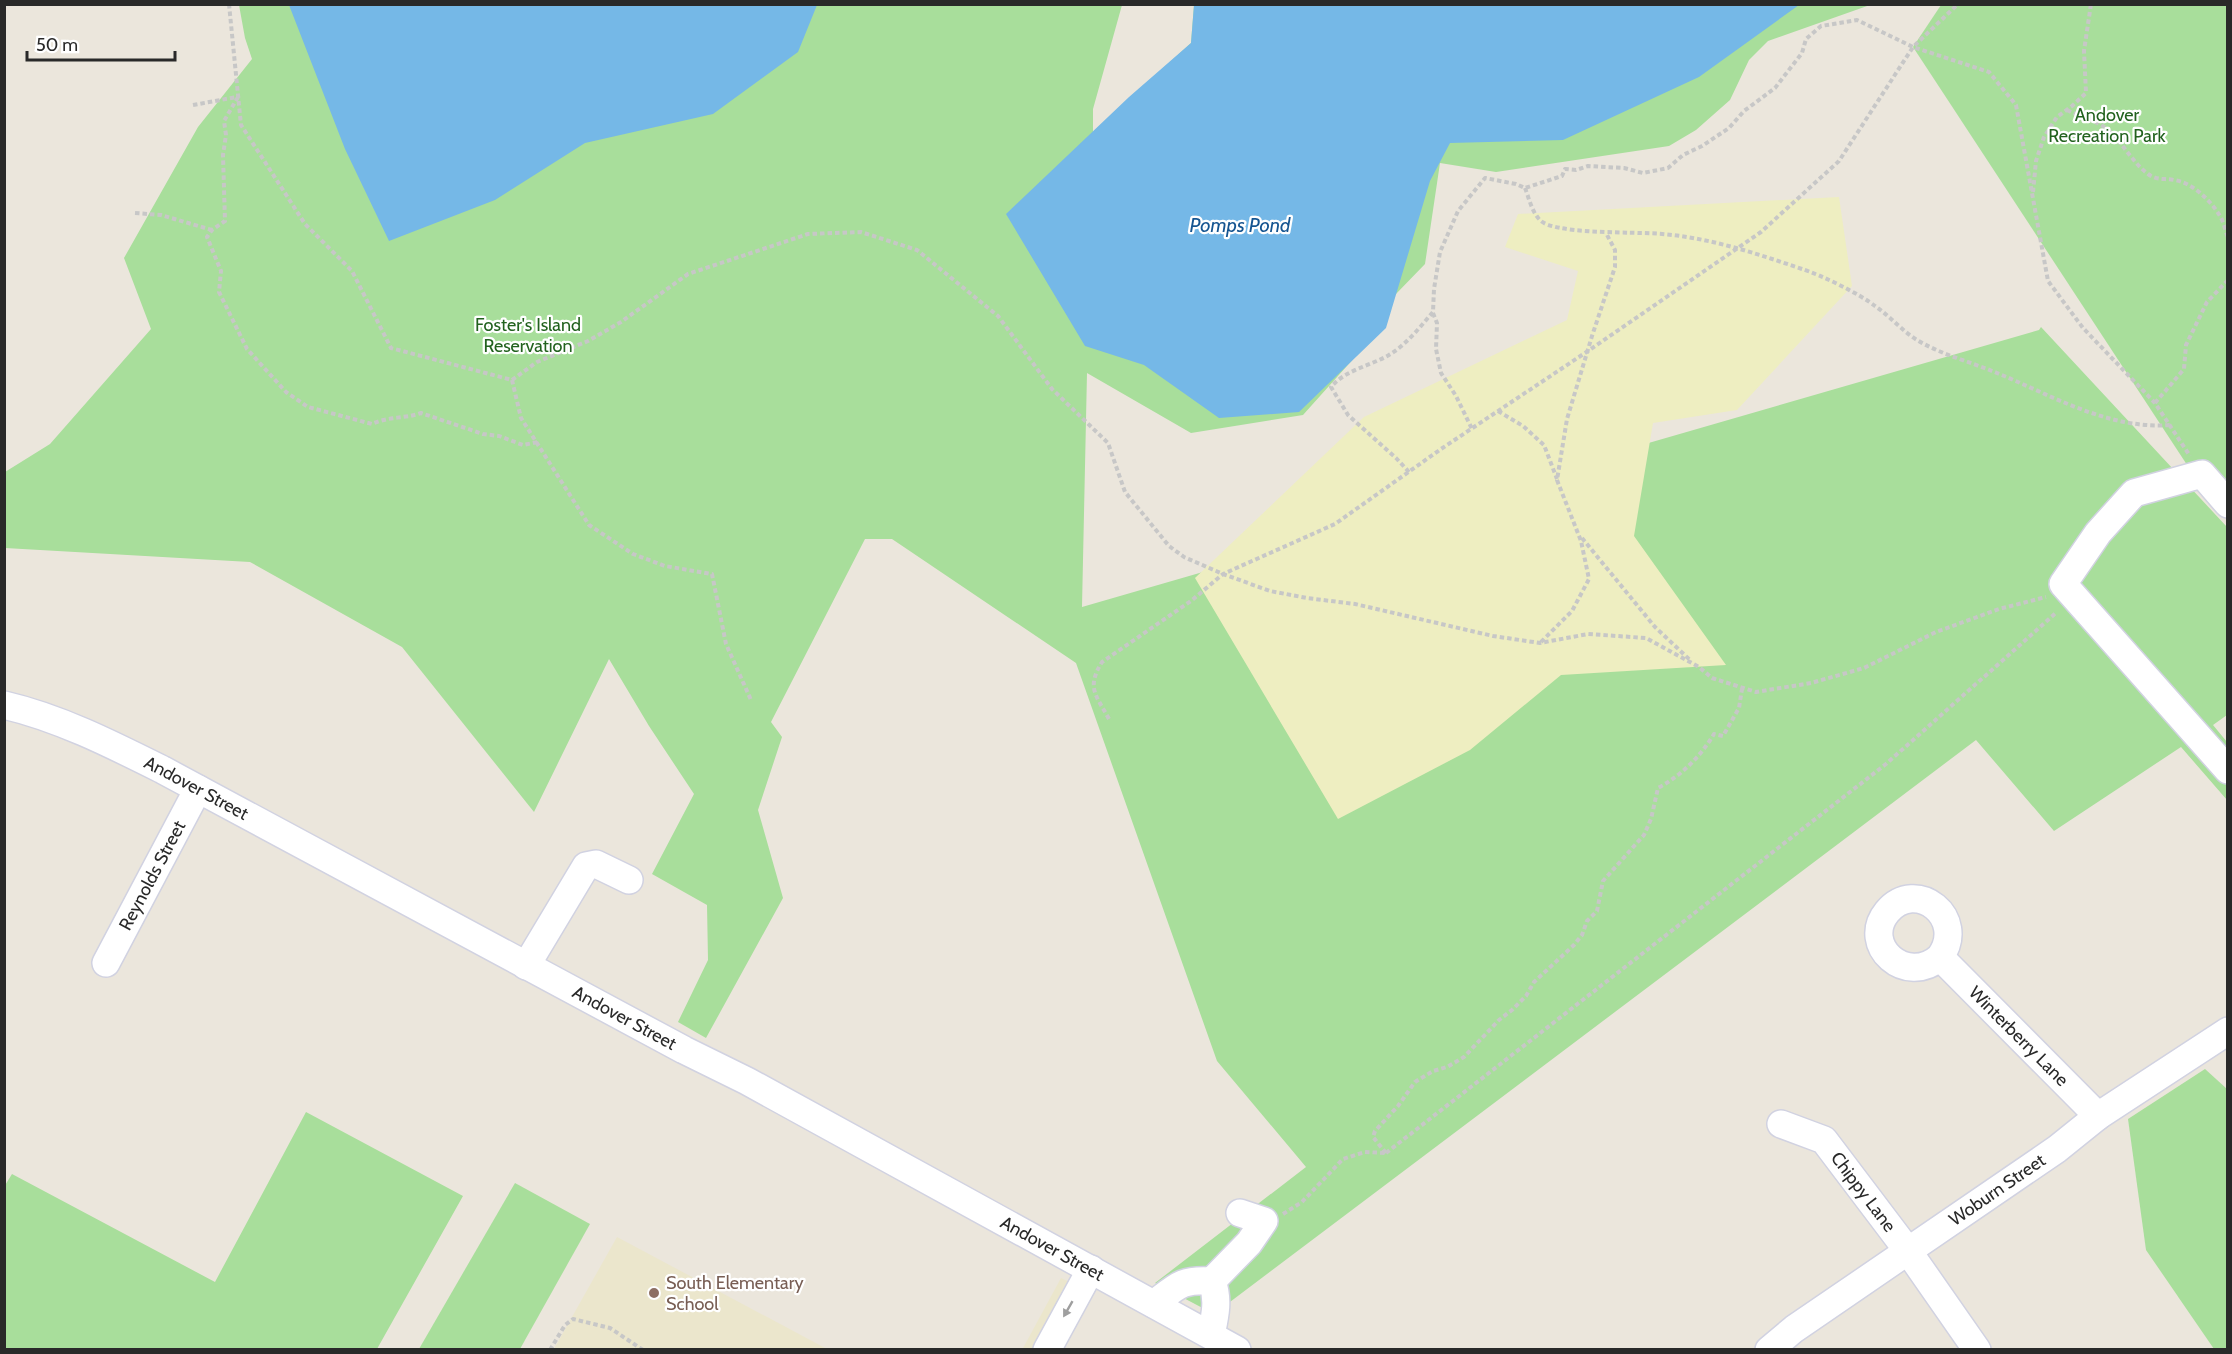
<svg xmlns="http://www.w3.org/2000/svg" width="2232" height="1354" font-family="Cabin,sans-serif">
  <rect width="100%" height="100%" fill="#ebe6dc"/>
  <!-- education -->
  <g fill="#ebe6cc">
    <path d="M617,1237l210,112h-273z"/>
    <path d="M1061,1278l33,16 -32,55 -40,1z"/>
  </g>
  <!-- green -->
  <g fill="#a8de9b">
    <path d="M239,5h883l-29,104v23l98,-89 3,-38h676l-102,36 -19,19 -19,40 -34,30 -27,16 -173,26 -56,-9 -15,101 -30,31 -40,62 -52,58 -112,18 -104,-60 -5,234 957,-277 2,-3 186,200v188l-14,10 14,17v58l-46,-53 -127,84 -78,-91 -762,574 -59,-31 151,-116 -89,-106 -141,-398 -184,-124h-27l-94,183 11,15 -24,73 25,88 -77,140 -28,-16 30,-62 -1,-55 -55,-31 42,-80 -45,-68 -40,-67 -75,153 -132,-165 -152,-85 -245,-14v-76l45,-28 101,-115 -27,-71 74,-131 54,-68 -7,-21z"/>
    <path d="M1941,5h286v511l-34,-42 -280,-427z"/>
    <path d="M2205,1069l22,20v260h-13l-68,-99 -18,-131z"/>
    <path d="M306,1112l157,84 -86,153h-372l-1,-162 8,-13 203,108z"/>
    <path d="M515,1183l75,41 -70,125h-101z"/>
  </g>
  <!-- sand -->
  <path fill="#eeeec1" d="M1839,197l13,89 -115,124 -84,13 -19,113 92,129 -165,10 -91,75 -132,69 -143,-241 169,-161 203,-97 11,-49 -73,-24 13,-33z"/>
  <!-- water -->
  <g fill="#75b8e7">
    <path d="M289,5v-1l528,1 -19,47 -85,62 -128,29 -90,57 -106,41 -44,-92z"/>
    <path d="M1194,5v-1l605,1 -100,72 -136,63 -113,3 -20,38 -44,147 -87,84 -80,6 -75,-53 -59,-19 -79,-132 123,-117 62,-54z"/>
  </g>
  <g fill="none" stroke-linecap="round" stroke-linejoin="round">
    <!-- minor casing -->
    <g stroke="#d1d2e1" stroke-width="30">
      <g id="minor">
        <path d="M2228,504l-26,-30 -68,19 -36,40 -35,51 165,186"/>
        <path id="s1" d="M4,705c56,13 109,40 159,65l521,280 63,31 490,269"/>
        <path id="s2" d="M1940,957c-34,30 -80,-12 -53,-45 29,-35 81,6 53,45l158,159"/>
        <path id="s3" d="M106,963l92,-174"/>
        <path d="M526,966l60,-100 10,-2 33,16"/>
        <path id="s4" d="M1781,1124l43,16 84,111 69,99"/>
        <path d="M1212,1281l37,-38 15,-22 -24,-8"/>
        <path d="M1154,1304c23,-18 27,-25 58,-23 7,19 3,35 -1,54"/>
        <path d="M1047,1350l44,-81"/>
        <path id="s5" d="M1769,1350l25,-21 263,-180 41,-33 130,-85"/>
      </g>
    </g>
    <!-- path -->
    <g stroke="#c7c7c7" stroke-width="4" stroke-dasharray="4.5 3" stroke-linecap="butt">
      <path d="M229,4l12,121 64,99 47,47 39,77 121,32"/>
      <path d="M238,97l-14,24 2,14 -3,20 2,66 -13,9 -5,7 14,34 -2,21 28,57 39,43 22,15 64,17c17,-8 32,-5 49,-11l62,21 16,2 24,9 15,-3"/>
      <path d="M193,105l44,-8"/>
      <path d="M2067,110c13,7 30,10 41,20 15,13 24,32 40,44 10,7 16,4 26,6 18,2 37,21 46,36 4,6 5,15 8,21"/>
      <path d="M1525,188c4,10 7,25 16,33 14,12 78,11 98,12 57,0 110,18 163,36 19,6 58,25 73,37 15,10 27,25 42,34 25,15 54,22 80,33 54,22 112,57 173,52"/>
      <path d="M2033,192l3,-31 8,-24 13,-20 15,-11 14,-13 -2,-42 7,-47"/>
      <path d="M135,213l26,2 51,15"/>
      <path d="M1433,313l4,10 -1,26 5,24 15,23 16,33"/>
      <path d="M512,380l25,-18 51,-21 33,-19 67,-48 120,-40 53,-2 56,18 81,66 54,73 56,54 17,49 44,54 15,11 39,17 47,17 37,7 48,6 138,32 47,7 48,-9 58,4 53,29 13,11 44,14 55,-9 53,-15 72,-36 63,-23 47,-12"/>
      <path d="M512,380l9,38 68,107 44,29 32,12 47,8 14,70 25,56"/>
      <path d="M2155,403l29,-34 2,-24 21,-43 21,-22"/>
      <path d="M1498,411l25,15 21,19 13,34"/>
      <path d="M1409,472l-13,-14 -48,-43 -17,-28c14,-17 39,-21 58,-32 17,-10 31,-28 44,-43l1,-23 6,-37 18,-41 27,-33 31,6 9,4 37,-12 3,-7 11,1 12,-4 36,2 19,5 25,-5 15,-13 19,-9 27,-18 15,-17 31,-23 27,-35 4,-14 15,-13 36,-6 56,27 76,25 27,33 32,176 35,47 72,75 35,53"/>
      <path d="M1582,538l73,89 35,33"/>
      <path d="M1541,642l31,-31 17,-32 -8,-38 -24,-61 10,-61 25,-83 23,-69v-17l-9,-17"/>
      <path d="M1109,719c-13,-24 -23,-31 -7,-57l89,-61 32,-27 112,-50 106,-75 147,-98 173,-119 78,-71 74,-114 45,-43"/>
      <path d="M1386,1153l500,-389 171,-152"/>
      <path d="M1386,1153l-13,-16 2,-6 23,-25 17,-24 18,-11 14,-4 17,-10 35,-37 13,-10 14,-14 8,-14 40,-37 8,-10 5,-14 10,-10 6,-30 41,-46 7,-16 7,-31c24,-13 42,-31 56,-54l9,2 16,-28 3,-19"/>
      <path d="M1283,1214l19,-12 41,-43 22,-7 20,1"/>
      <path d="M550,1350l15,-25 8,-6 37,9 33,22"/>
    </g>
    <!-- minor -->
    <use href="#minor" stroke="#fff" stroke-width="27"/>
  </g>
  <!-- one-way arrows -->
  <defs><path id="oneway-solid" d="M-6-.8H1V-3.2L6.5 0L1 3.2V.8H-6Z" transform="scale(1.5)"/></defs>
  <use fill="#9f9f9f" href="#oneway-solid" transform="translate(1068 1309) rotate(120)"/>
  <!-- markers -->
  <circle fill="#8d6e63" stroke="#fff" stroke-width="2" cx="654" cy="1293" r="6"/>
  <g text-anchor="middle" stroke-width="4.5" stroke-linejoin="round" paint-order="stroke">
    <!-- park labels -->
    <g font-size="18" fill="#22621e" stroke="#fff">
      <text x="2107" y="121">Andover<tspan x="2107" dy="21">Recreation Park</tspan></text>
      <text x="528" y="331">Foster's Island<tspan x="528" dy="21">Reservation</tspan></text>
    </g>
    <!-- street labels -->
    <g font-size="18" fill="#292929" stroke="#fff">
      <text dy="6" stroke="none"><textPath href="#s1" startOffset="210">Andover Street</textPath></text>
      <text dy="6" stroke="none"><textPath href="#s3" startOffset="99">Reynolds Street</textPath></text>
      <text dy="6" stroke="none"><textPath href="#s1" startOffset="696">Andover Street</textPath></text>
      <text dy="6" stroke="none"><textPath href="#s2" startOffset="327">Winterberry Lane</textPath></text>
      <text dy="6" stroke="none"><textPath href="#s5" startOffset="279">Woburn Street</textPath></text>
      <text dy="6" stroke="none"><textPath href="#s4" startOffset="111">Chippy Lane</textPath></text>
      <text dy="6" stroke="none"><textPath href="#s1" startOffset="1182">Andover Street</textPath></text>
    </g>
    <!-- education labels -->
    <g font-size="18" fill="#785e54" stroke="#fff" text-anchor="start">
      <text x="666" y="1289">South Elementary<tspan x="666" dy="21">School</tspan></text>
    </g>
    <!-- water labels -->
    <g font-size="20" font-style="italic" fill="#155591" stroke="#fff">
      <text x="1240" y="232">Pomps Pond</text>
    </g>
  </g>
  <!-- border -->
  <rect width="2232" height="1354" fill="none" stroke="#292929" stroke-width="12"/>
  <!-- scale -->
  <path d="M27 51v9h148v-9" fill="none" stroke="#292929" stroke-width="3"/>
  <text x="36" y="51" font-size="18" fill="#292929" stroke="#ffffff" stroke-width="4.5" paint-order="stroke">50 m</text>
</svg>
